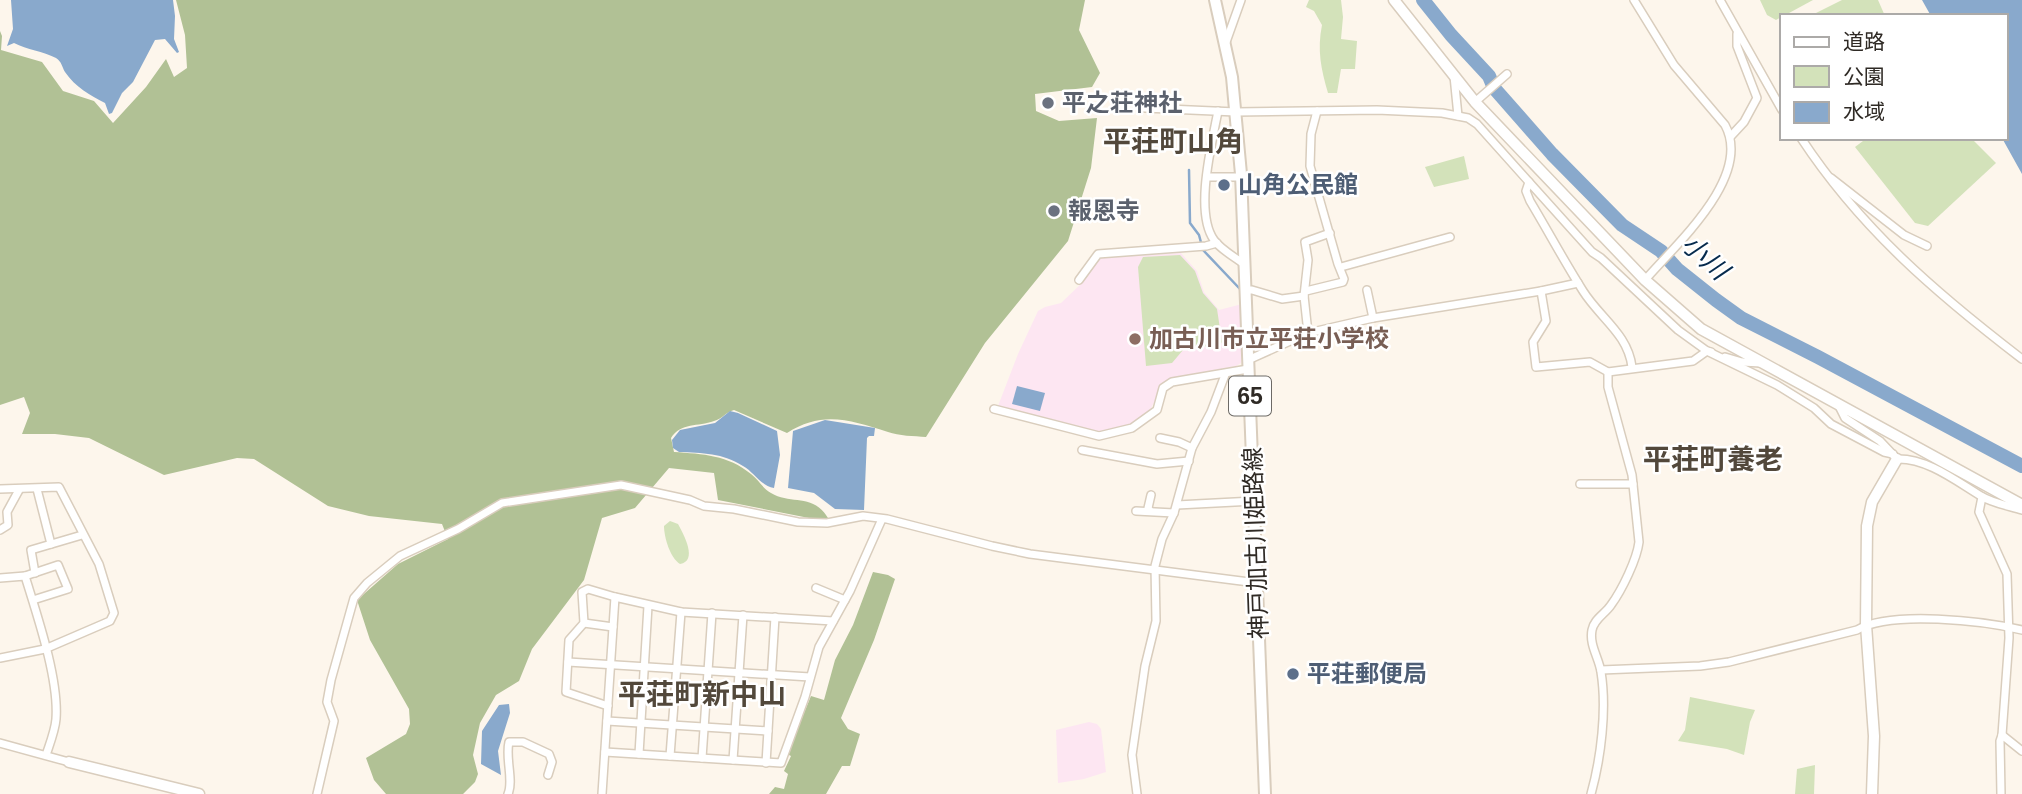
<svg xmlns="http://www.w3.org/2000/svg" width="2022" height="794" font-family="Helvetica,'Noto Sans JP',sans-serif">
  <rect width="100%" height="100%" fill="#fdf6ec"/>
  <!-- education -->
  <g fill="#fde6f2">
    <path d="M1181,253l16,18 7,21 15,18 23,-6 2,41 -3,3v15l-5,3 -65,12 -8,7 -15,29 -19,11 -30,7 -42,-8 -59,-18 20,-52 20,-43 7,-4 16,-4 22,-21 17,-24z"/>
    <path d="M1089,722l8,2 4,5 5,43 -22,7 -26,4 -2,-53z"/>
  </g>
  <!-- green -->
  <g fill="#d3e2ba">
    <path d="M1309,0h32l2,17 -2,22 16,2 -2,28h-14l-4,24h-9c-7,-24 -11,-43 -6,-68l-8,-14 -8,-4z"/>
    <path d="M1760,0h53l-37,20 -9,-5z"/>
    <path d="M1842,0h36l7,16h-75z"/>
    <path d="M1867,138h104l25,25 -68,63 -13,-3 -60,-76z"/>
    <path d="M1464,156l5,23 -35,8 -9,-20z"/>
    <path d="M1180,255l15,16 8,22 14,16 5,33 -2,3 -31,3 -6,2 -11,13 -26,3 -8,-99 5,-10z"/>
    <path d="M670,521l8,3c6,11 20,37 2,40 -10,-6 -16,-27 -16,-38z"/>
    <path d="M1690,697l65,13 -5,12 -6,33 -17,-6 -49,-8 7,-11z"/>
    <path d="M1815,765l-1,29h-19l2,-25z"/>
  </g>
  <!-- forest -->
  <g fill="#b1c195">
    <path d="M176,0h909l-6,30 21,43 -8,14 -57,7 1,17 23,10 38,-3 -6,50 -23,73 -83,102 -59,94c-12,-1 -27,-1 -38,-5 -37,-12 -66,-22 -101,1l-53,-23c-8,2 -12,9 -20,11 -16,6 -33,1 -43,17l3,14c29,2 54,3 77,22 7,5 12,15 20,19 20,12 42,0 57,25l-14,1 -96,-19 -4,-27 -45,-5 -34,40 -33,10 -18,62 -52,69 -13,32 -23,14 -16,28 -7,32 5,19 -3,8 -12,12h-77l-12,-14 -8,-22 40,-24 4,-10 -1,-15 -39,-69 -13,-40 41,-36 50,-25 -6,-15 -73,-8 -41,-10 -74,-47 -17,-1 -73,17 -75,-37 -34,-4h-33l8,-21 -6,-16 -24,8v-374l2,5 -1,14 41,12 21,29 31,10 19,22 33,-36 20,-28 8,18 13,-9 -2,-33z"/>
    <path d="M873,572l15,3 7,4 -21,61 -33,78 7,11 12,5 -10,32h-8l-16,28h-57l6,-7 9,2 4,-15 -4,-3 7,-15 -4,-2 24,-58 13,4 11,-40 18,-35z"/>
  </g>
  <!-- water -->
  <g fill="#89a9cc">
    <path d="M11,0h162l2,16 -1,23 5,13 -2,1 -12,-14 -10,1 -22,42 -11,11 -10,20 -3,1 -4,-11c-14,-7 -30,-16 -40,-31 -3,-5 -3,-10 -9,-14 -13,-7 -29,-8 -42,-15l-7,3 6,-17z"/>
    <path d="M1922,0h100v174l-20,-36h4v-122h-75z"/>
    <path d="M1017,386l28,7 -5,18 -28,-7z"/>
    <path d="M730,411l8,2 39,18 3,24 -6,33c-13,-2 -20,-16 -31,-22 -20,-13 -41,-13 -64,-14l-6,-4 -1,-8 8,-10 35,-7z"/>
    <path d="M825,420l50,8 -1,8h-5l-2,2 -3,72 -29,-1 -21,-16 -26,-5 5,-57z"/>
    <path d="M509,704l1,9 -12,38 3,24 -20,-11 1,-33 17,-26z"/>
  </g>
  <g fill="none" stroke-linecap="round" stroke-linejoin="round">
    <!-- stream -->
    <path stroke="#89a9cc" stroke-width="2.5" d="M1189,170l1,53 9,12 4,15 37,39"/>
    <!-- river -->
    <path stroke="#89a9cc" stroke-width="14" d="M1423,0l28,35 38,41 5,12 58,66 70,71 39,26 16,18 39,31 25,18 77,39 204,109"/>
    <!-- street casing -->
    <g stroke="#d9cdbd" stroke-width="10">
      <g id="street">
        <path d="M1634,0l40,65 51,60c28,52 -49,119 -80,155"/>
        <path d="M1720,0l62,110"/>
        <path d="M1226,42l15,-42"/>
        <path d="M1454,76l4,40"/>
        <path d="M1475,102l32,-28"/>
        <path d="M1145,108l91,4 141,-2 65,3 26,5 9,6 52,58 -3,9 4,10c18,30 34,60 53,90 17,27 45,43 49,76"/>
        <path d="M1218,111c-6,32 -24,101 -4,129 7,10 21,17 30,24"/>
        <path d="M1731,136l13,-14 13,-24 -20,-52v-12"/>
        <path d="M1801,138c60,91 135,155 221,221"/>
        <path d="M1208,177h33"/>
        <path d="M1831,178l73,57 23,11"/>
        <path d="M1529,182l63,70 9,6 77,72 29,21 70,34 37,23 17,16 53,28 9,2"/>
        <path d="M1341,267l109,-30"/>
        <path d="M1079,280l19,-26 108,-8 11,-3"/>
        <path d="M1245,290h7l30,9 22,-3"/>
        <path d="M1367,290l6,28"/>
        <path d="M1306,291l37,-9 1,-3 -6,-15 -28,-98 1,-32 6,-23"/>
        <path d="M1541,291l5,30 -13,21 3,25 54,-5 18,10 85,-11 14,-10 4,1"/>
        <path d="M1308,333l-4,-37 4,-36 -3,-18 25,-9"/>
        <path d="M1725,357l17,5 19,1"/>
        <path d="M1248,360l60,-27 65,-15 168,-27 37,-8"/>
        <path d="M1838,404l7,14 35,23 17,18c30,-1 59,22 84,37 11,7 28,10 41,14"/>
        <path d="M994,409l105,27 33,-8 25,-18 6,-22 9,-6 76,-13"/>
        <path d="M1160,438l19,4 13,6"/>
        <path d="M1082,450l75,14 32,-3"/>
        <path d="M1580,484h53"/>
        <path d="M0,489l59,-2 40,77 15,49 -4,8 -65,28 -45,9"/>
        <path d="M37,489l14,55"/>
        <path d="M1982,497l-3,15 28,62 2,64 -7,97 -2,6 1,53"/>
        <path d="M1177,505l77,-4"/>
        <path d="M1136,511l38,2"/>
        <path d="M1150,511l-2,-3 3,-13"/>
        <path d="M0,530l8,-5 -1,-13 12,-22"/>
        <path d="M35,573l-4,-23 51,-15"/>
        <path d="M25,576l33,-11 10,24 -35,11"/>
        <path d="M0,578l25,-2c12,39 34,103 31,143 -1,12 -6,24 -10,36"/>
        <path d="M816,588l29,12"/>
        <path d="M584,623l29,4"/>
        <path d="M568,662l242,15"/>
        <path d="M1601,670l99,-4 29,-4 128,-32c34,-20 127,-9 165,0"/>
        <path d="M608,706l-42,-14 3,-52 15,-17 -2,-31 6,-3 27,8"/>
        <path d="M607,721l161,10"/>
        <path d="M2002,735l20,16"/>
        <path d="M0,743l69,19"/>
        <path d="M605,752l176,11 24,-66 14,-50 31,-56 32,-72"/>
        <path d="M639,754l9,-148"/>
        <path d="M670,756l11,-144"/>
        <path d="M702,758l10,-145"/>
        <path d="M733,760l10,-145"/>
        <path d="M766,763l9,-146"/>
        <path d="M317,794l17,-73 -7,-19 4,-22 23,-82 13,-15 33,-27 58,-27 44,-26 119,-18 69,15 14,6 30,3 64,13 29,1 36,-7 24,3 105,27 38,8 227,29"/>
        <path d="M508,794c6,-13 -3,-36 1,-52h14l26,12 3,8 -4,13"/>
        <path d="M602,794l13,-197 66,15 152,9"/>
        <path d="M1137,794l-5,-39 13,-89 11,-45 -1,-55 7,-27 12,-26 18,-65 19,-36 14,-37"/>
        <path d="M1591,794c10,-36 16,-85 10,-122 -2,-14 -12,-27 -9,-42 2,-11 13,-16 19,-25 11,-15 26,-46 28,-63l-7,-67 -24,-88v-15"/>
      </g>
    </g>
    <!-- secondary casing -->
    <g stroke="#d9cdbd" stroke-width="13">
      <g id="secondary">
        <path d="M1394,0l81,102 170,178 56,49 321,176"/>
        <path d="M69,762l130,32"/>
        <path d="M1872,794l2,-58 -8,-111 1,-99 5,-24 25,-43"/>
      </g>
    </g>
    <!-- primary casing -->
    <g stroke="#d9cdbd" stroke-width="14">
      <path id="primary" d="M1215,0l17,77 9,97 24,620"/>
    </g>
    <!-- street -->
    <use href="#street" stroke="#fff" stroke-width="7"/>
    <!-- secondary -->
    <use href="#secondary" stroke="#fff" stroke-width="10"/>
    <!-- primary -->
    <use href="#primary" stroke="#fff" stroke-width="10"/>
  </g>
  <!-- markers -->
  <g fill="#6b7280" stroke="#fff" stroke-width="2.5">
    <circle cx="1048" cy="103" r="7"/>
    <circle cx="1054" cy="211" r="7"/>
  </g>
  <g fill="#5c6f8a" stroke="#fff" stroke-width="2.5">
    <circle cx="1224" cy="185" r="7"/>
    <circle cx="1293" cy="674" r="7"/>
  </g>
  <circle fill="#8d6e63" stroke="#fff" stroke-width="2.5" cx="1135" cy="339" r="7"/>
  <g text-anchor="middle" stroke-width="5" stroke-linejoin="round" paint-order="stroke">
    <!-- shield labels -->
    <rect fill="#fff" stroke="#6d6a66" stroke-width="2" x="1229" y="376.5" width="42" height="39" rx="5"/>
    <g font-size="23" font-weight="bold" fill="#2f2a25">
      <text x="1250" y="404">65</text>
    </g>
    <!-- worship labels -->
    <g font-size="24" font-weight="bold" fill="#5b616d" stroke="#fff" text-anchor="start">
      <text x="1062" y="111">平之荘神社</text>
      <text x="1068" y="219">報恩寺</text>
    </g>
    <!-- service labels -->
    <g font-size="24" font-weight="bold" fill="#4e5e75" stroke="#fff" text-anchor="start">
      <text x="1238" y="193">山角公民館</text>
      <text x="1307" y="682">平荘郵便局</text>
    </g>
    <!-- education labels -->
    <g font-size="24" font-weight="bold" fill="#785e54" stroke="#fff" text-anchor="start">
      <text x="1149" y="347">加古川市立平荘小学校</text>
    </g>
    <!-- street labels -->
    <g font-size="24" fill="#2f2a25" stroke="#fff">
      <text transform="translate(1256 543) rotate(-92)" y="8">神戸加古川姫路線</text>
    </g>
    <!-- water labels -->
    <g font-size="26" font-style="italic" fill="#062a4c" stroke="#fff">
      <text transform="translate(1705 257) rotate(42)" y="9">小川</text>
    </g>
    <!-- quarter labels -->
    <g font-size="28" font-weight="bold" fill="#52483b" stroke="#fff">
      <text x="1173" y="151">平荘町山角</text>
      <text x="1713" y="469">平荘町養老</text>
      <text x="702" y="704">平荘町新中山</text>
    </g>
  </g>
  <!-- legend -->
  <rect x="1780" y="14" width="228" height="126" fill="#ffffff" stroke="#acaaa8" stroke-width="2"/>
  <rect x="1794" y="37" width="35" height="10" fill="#ffffff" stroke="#acaaa8" stroke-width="2"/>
  <text x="1843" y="49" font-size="21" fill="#2f2a25">道路</text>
  <rect x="1794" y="66" width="35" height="21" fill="#d3e2ba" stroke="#acaaa8" stroke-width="2"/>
  <text x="1843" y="84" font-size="21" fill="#2f2a25">公園</text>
  <rect x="1794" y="102" width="35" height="21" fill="#89a9cc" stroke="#acaaa8" stroke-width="2"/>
  <text x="1843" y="119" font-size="21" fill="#2f2a25">水域</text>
</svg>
